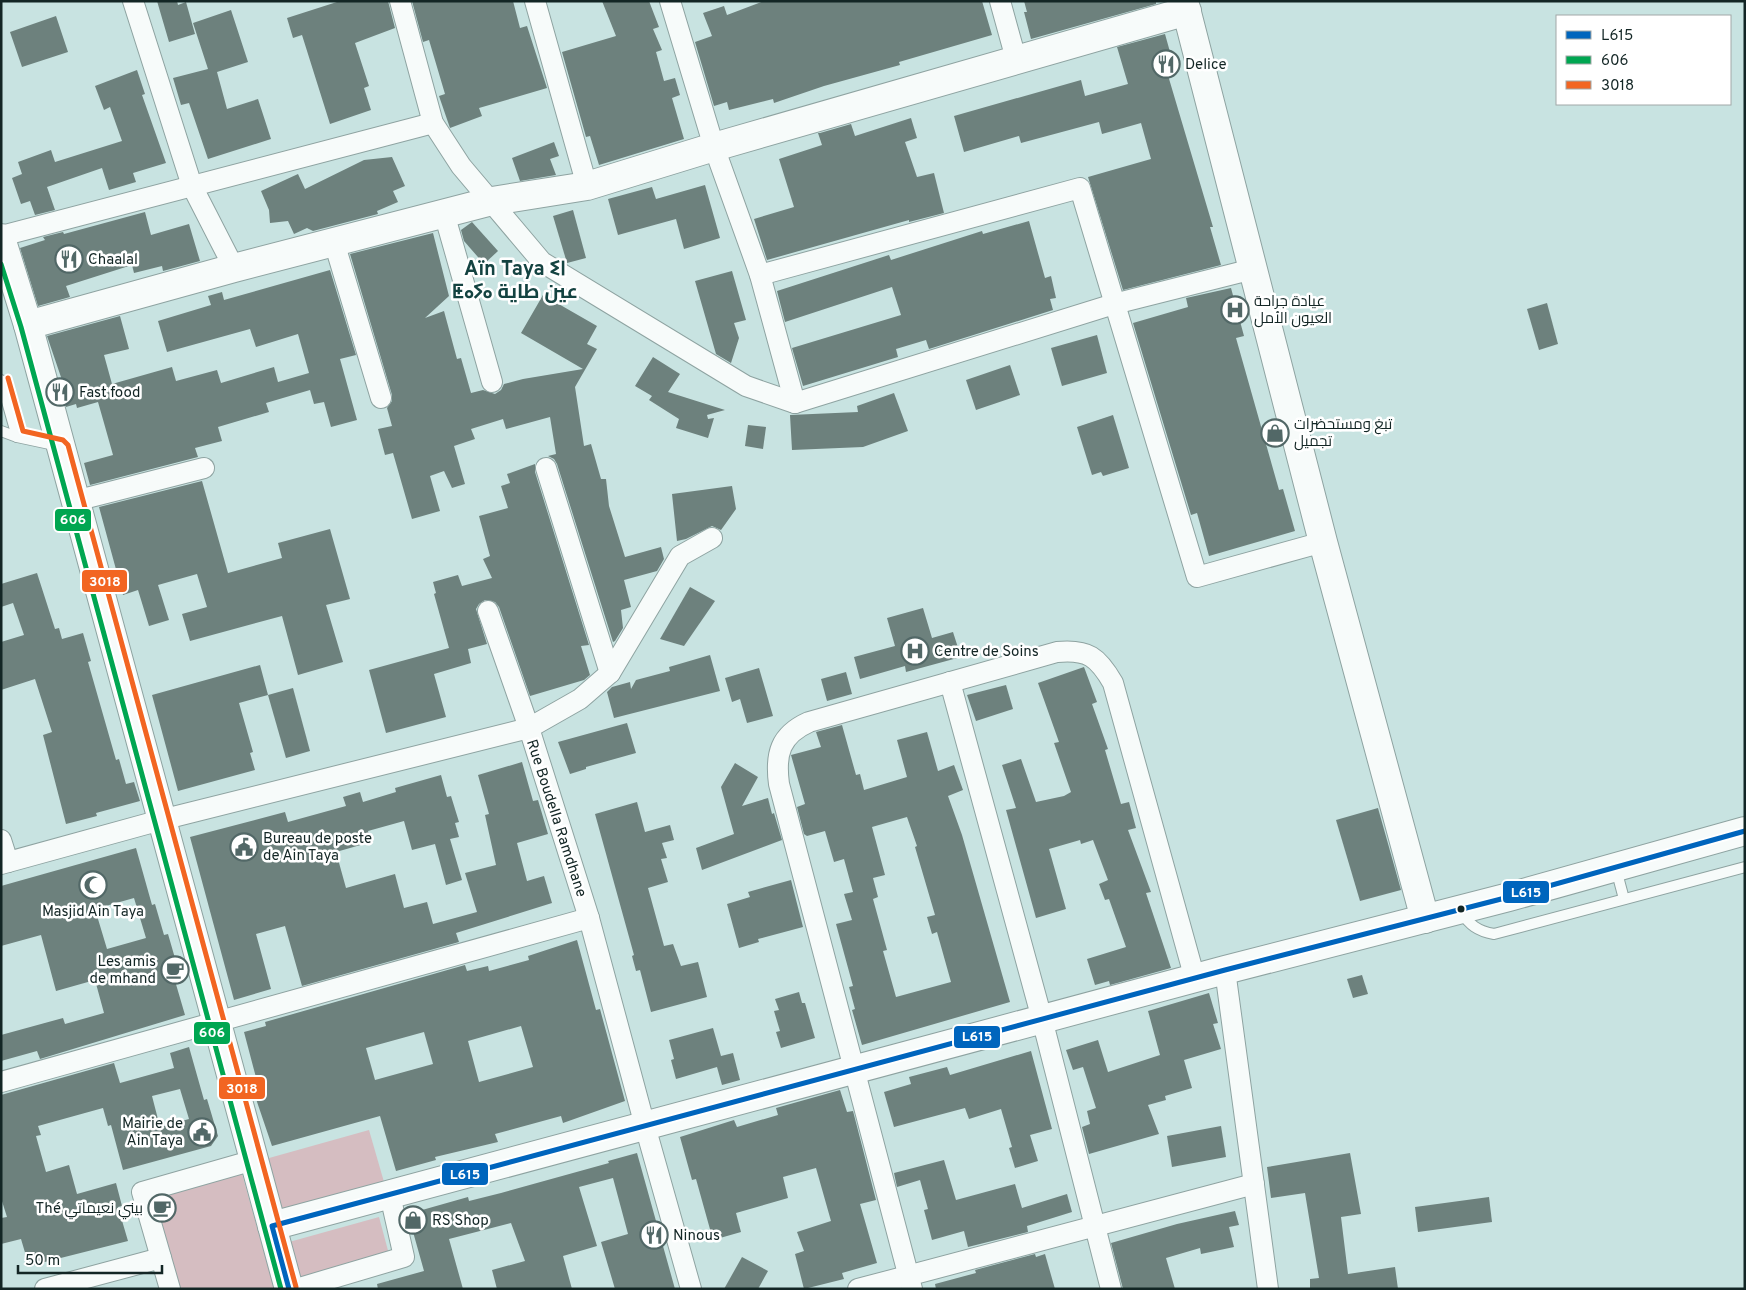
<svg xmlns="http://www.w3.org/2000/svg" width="1746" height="1290" font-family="Overpass,Cairo,'Noto Sans Tifinagh',sans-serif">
  <rect width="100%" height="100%" fill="#c8e3e1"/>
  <!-- green -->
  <g fill="#d5bdc1">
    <path d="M369,1130l15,52 -108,30 -14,-52z"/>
    <path d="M241,1170l33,118 -97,1 -27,-94z"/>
    <path d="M379,1217l11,41 -96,27 -12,-41z"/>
  </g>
  <!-- building -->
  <g fill="#6d817d" fill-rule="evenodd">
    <path d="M157,1h20l1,4 8,-3 9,32 -26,8z"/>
    <path d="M340,1h48l7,27 -40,15 14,43 -5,2 7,22 -41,14 -28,-89 -9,3 -6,-20z"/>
    <path d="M412,1h101l7,27 7,-2 20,62 -68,20 3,8 -32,12 -11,-32 6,-2 -16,-54 -6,2z"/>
    <path d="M602,1h47l10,26 -6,2 9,21 -6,2 8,29 11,-3 5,17 -8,3 12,41 -85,26 -9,-29 -4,1 -24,-85 54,-16z"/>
    <path d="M764,1h218l10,34 -93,27 1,3 -76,21 -50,17 -1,-4 -44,11 -2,-8 -13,4 -19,-64 17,-6 -9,-23 21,-7 3,9z"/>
    <path d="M1024,1h132v3l-125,35 -7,-27h3z"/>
    <path d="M231,10l17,52 -31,10 10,37 31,-10 13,40 -63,20 -19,-56 -8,2 -8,-27 35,-9 -15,-46z"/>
    <path d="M56,16l12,36 -46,15 -12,-35z"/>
    <path d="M1165,34l10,36 -8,2 46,155h-3l11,38 -98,25 -35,-113 63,-18 -10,-36 -39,11 -3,-12 -78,21 -2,-7 -55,16 -10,-36 127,-36 4,16 43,-12 -11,-37z"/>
    <path d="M137,70l8,24 -3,1 24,68 -33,10 3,9 -27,8 -7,-22 -55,19 8,23 -20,5 -5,-14 -9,3 -9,-26 10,-4 -4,-12 33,-12 4,12 67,-21 -12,-34 -6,3 -9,-24z"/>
    <path d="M911,118l6,20 -12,4 12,35 17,-4 10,40 -35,9v-2l-142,40 -13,-41 40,-12 -15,-48 43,-14 -4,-12h2l31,-9 4,12z"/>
    <path d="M554,142l5,14 -9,3 6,16 -36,6 -8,-23z"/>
    <path d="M392,157l13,29 -12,5 5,11 -21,9 1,3 -65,17 -6,-3 -13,6 -6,-13 -18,2 -1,-13 -8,-19 37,-17 7,15 59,-29z"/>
    <path d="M705,185l15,53 -36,11 -8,-30 -58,16 -10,-36 44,-12 4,12z"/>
    <path d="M573,210l13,48 -19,5 -14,-47z"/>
    <path d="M145,212l6,23 38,-11 11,37 -37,10 -1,-5 -28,7 -2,-8 -66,21 4,11 -32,9 -18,-58 25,-8 -2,-3 20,-5 1,2z"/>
    <path d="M1029,221l16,57 6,-2 5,22 -6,1 3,11 -124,39 -3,-9 -30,9 2,8 -95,29 -11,-38 109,-33 -9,-28 -107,35 -8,-31 112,-36 2,5 91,-29 1,3z"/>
    <path d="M472,222l26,29 -14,13 -20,-23 -3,-11z"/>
    <path d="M433,233l16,63 -24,22 19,-7 13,48 4,-1 10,35 12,-3 12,4 6,-4 3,-6 19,-5 60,-10 -62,-36 22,-38 54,31 -10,18 10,5 -22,38 9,59 7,-2 10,35h5l3,27 16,51 36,-10 3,12 -7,12 -33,9 7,27 -10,3 2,18 -8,13 -2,1 -56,-178 -3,-5 -6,-3 8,-2 -6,-37 -44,12 -3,-10 -32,10 4,10 -21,7 11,38 -13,4 -8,-17 -14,5 10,35 -28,8 -19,-66 -8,2 -7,-26 14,-3 -5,-18 5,-7v-6l-42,-141z"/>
    <path d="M330,270l26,85 -16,4 17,61 -26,7 -7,-25 -10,2 -4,-14 -44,13 3,9 -51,15 4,14 -27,7 3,9 -108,28 -6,-22 29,-8 -9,-32 -6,-21 -21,6 -1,-4 -10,3 -5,-20 3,-1 -17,-50 73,-20 9,33 -25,6 8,29 60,-17 4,14 41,-11 4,13 53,-16 4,15 31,-9 -11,-39 -42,13 -6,-18 -83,23 -9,-31 53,-16 -3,-9 14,-4 2,8z"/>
    <path d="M732,271l14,49 -12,3 5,15 -8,25 -15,-9 -21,-73z"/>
    <path d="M1231,288l13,48 -8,2 43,152 4,-1 12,42 -86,25 -12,-43 -6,2 -58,-192 55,-16 -2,-9z"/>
    <path d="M1547,303l11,41 -19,6 -12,-41z"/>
    <path d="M1097,335l10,38 -45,13 -11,-38z"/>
    <path d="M653,357l27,17 -12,18 57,18 -18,5 1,4 6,-1 -6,20 -32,-10 3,-9 -30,-19 3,-4 -17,-10z"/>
    <path d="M1010,365l10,30 -44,15 -10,-30z"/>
    <path d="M894,393l14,38 -45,16 -71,3 -2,-35 68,-3 -1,-6z"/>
    <path d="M1113,415l16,53 -26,8 -2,-4 -9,3 -15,-48z"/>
    <path d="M748,425l18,2 -3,22 -18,-3z"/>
    <path d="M535,464v8l54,173 -8,1 9,29 -6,5 -54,16 -31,-89 -4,-5 -10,-2 -6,4 -3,5 11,35 -19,5 3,14 -37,11 12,43 -60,16 -17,-63 80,-22 -15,-54 2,-1 -3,-11 25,-7 4,11 30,-8 -9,-19 7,-3 -11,-40 29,-8 -7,-22 9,-3 -3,-9z"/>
    <path d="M202,481l26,92 54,-15 -4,-15 52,-14 20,70 -24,6 17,57 -45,13 -16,-59 -92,25 -8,-27 25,-7 -10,-33 -39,11 11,35 -20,6 -11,-36 -15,5 -24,-88z"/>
    <path d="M732,486l4,23 -15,21 -9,-4 -26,13 -9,2 -5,-47z"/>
    <path d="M37,573l18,56 4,-1 3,11 21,-6 8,28 -3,1 28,98 3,-1 7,25 8,-2 6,19 -44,12 1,3 -31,8 -23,-89 9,-3 -17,-53 -34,11v-48l23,-7 -11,-32 -12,4v-23z"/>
    <path d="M690,587l25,14 -31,45 -24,-7z"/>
    <path d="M923,608l9,30 21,-6 8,25 -55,15 -1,-6 -45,13 -6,-22 41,-11 -8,-28z"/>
    <path d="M710,655l10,36 -106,27 -7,-26 5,-5 18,-5 1,7 5,-9 34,-9 -1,-4z"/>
    <path d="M260,665l8,30 -29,8 14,49 -3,1 5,17 -77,21 -26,-96z"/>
    <path d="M1084,667l13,35 -5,2 16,45 -3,1 16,54 8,-2 7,26 -8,2 23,62 -5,1 25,75 -61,17 -1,-4 -14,4 -8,-26 39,-12 -17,-48 -4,1 -6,-16 9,-4 -15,-40 -12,4 -1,-4 -31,9 17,60 -30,9 -30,-108 10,-2 -14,-43 19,-6 15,43 28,-6 7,-4 -17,-49 5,-1 -21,-59z"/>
    <path d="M759,668l14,48 -26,7 -7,-24 -8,3 -7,-24z"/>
    <path d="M846,672l6,22 -25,7 -6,-22z"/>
    <path d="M1006,685l7,24 -37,12 -9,-26z"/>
    <path d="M293,688l17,63 -24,7 -18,-63z"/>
    <path d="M627,723l9,30 -50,14v2l-16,5 -12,-32z"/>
    <path d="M842,725l14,50 4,-1 4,16 43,-13 -10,-37 30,-8 11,39 16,-6 9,25 -15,6 14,39 48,167 -148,43 -10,-35 3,-1 -6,-22 4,-1 -17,-62 16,-4 -8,-26 9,-2 -9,-33 -10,3 -9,-31 -18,5 -3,-2 -7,-27 8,-3 -14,-49 30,-8 -5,-15zM907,817l10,29 -2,1 20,68 -8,2 5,17 5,-2 14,50 -55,15 -13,-46 4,-1 -14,-51 5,-2 -5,-19 12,-3 -13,-48z"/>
    <path d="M522,762l11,39 5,-1 10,34 -31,9 10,38 17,-5 8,27 -96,30 3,9 -157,44 -17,-60 -29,8 15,55 -37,11 -44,-163 95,-25 3,10 58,-16 -3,-9 17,-5 3,10 33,-10 -1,-4 46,-13 6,22 4,-1 8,26 -4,1 4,14 -9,2 12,41 -16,5 -11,-41 -23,6 -8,-29 -36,10 3,11 -35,10 10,36 49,-14 9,34 23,-6 6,22 44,-12 -12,-39 31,-8 -11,-50 4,-1 -11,-39z"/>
    <path d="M735,763l23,14 -16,29 26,-8 4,16 2,-1 8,27 -80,30 -6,-22 38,-14 -13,-47z"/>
    <path d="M637,802l8,30 25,-7 4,15 -12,3 5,15 -6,1 7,23 -20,6 16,58 9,-2 8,22 17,-4 9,35 -56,15 -11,-42 -4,1 -4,-15 2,-1 -39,-141z"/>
    <path d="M1378,808l23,82 -41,11 -24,-81z"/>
    <path d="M136,848l16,57 3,-1 9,31 4,-1 11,38 -6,2 12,41 -145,44 -3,-8 -36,10v-26l62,-17 2,6 39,-11 -9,-33 -39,11 -15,-56 -40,11v-60zM134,898l12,40 -39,11 -12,-40z"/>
    <path d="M791,880l12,47 -45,12 1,3 -20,6 -12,-44 23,-7 -2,-5z"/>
    <path d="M577,940l19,70 4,-1 25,92 -62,22 -2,-7 -66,18 3,8 -63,15 1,3 -40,11 -16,-55 -108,30 -20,-59 6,-2 -14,-53 22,-6 -1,-4 200,-57 2,6 21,-5 1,5 40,-11 -1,-4zM521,1026l12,41 -54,15 -11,-41zM424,1032l9,32 -58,16 -9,-32z"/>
    <path d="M1362,975l6,19 -15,4 -6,-19z"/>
    <path d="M799,992l3,11h3l10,35 -34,10 -5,-16 4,-1 -6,-20 5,-1 -4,-11z"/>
    <path d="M1209,993l9,30 -5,1 8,25 -37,11 8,28 -27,8 1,4 -18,5 11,29 -70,20 -7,-27 8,-3 -3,-13 9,-3 -13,-41 -10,3 -7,-20 32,-10 10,32 52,-17 -12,-44z"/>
    <path d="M713,1028l8,28 12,-3 7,27 -18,5 -5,-18 -41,12 -5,-19 3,-1 -5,-19z"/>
    <path d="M189,1047l15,53 3,-1 11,37 -7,10 -88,24 -12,-45 -3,1 -5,-18 -65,18 3,9 -5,1 10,36 23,-7 8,29 39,-11 6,23 -4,1 10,34 -99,25 -8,-27 -20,5v-26l6,-1 -6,-19v-103l113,-32 6,20 54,-15 -4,-15zM180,1089l9,30 -29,8 -8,-31z"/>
    <path d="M1031,1051l21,78 -22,6 8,26 -23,7 -6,-20 3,-1 -11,-38 -32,10 -4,-11 -71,19 -10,-35 27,-8 -2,-7 38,-10 3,8z"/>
    <path d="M840,1090l7,22 6,-1 23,89 -16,4 17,59 -35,10 2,6 -40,10 -9,-35 9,-3 -7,-19 34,-11 -15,-53 -33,9 5,21 -52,15 5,19 -28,8 -17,-61 -4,1 -12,-43 54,-17 3,7 41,-12 -2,-7z"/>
    <path d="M1221,1126l5,31 -54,10 -5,-31z"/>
    <path d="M637,1153l38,136h-60l-14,-47 27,-8 -15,-56 -34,9 18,59 -34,10 9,33h-75l-5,-19 33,-9 -14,-38 -62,16 14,50h-85l-1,-5 47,-13 -16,-57 60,-17 1,4 32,-8 108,-30 -1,-2z"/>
    <path d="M1350,1153l11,61 -20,3 7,57 47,-7 3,22h-88v-10l9,-1 -14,-85 -34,5 -4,-31z"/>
    <path d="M944,1160l12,40 59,-16 7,24 45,-14 5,18 -45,14 1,6 -60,15 -4,-16 -32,9 -8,-30 4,-1 -8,-29 -23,7 -3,-14z"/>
    <path d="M1489,1197l3,25 -74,10 -3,-25z"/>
    <path d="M1235,1211l4,14 -10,2 5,20 -33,7 -1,-6 -34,10 9,31h-52l-12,-46 66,-19z"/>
    <path d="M1035,1254l1,3 9,-3 10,35h-119l-1,-5 41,-11 -1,-3z"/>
    <path d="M742,1257l26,14 -10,18h-34z"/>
  </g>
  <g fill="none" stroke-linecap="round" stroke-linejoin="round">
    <!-- service casing -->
    <g stroke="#8ea3a1" stroke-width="12">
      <g id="service">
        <path d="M1,380l16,57 42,9"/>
        <path d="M1,431l16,6"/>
        <path d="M1616,869l8,30"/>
        <path d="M1460,911c10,14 17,20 34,23l251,-67"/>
      </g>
    </g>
    <!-- minor casing -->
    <g stroke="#8ea3a1" stroke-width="22">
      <g id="minor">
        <path d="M133,1l59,185 42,82"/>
        <path d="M400,1l33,122 28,43 81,96 204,124 49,17 319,-99 139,-35"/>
        <path d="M535,1l52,185"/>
        <path d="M670,1l44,146 46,128 35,128"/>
        <path d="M1000,1l16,58"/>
        <path d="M444,213l48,169"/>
        <path d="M1,236l432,-113"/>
        <path d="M334,242l47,156"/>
        <path d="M760,275l320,-87 117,389 126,-35"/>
        <path d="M546,468l64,205"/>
        <path d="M75,501l129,-33"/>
        <path d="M488,611l41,117 51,-29 30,-26 70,-117 32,-18"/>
        <path d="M950,682l92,337 69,270"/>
        <path d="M1,840l7,22"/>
        <path d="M1,864l160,-44 368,-92 60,190 56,208 46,163"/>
        <path d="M1225,970l43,319"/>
        <path d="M1,1082l588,-164"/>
        <path d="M45,1289l116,-31"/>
        <path d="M170,1289l-28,-97 112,-32"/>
        <path d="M296,1289l108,-32 -14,-62"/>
        <path d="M858,1289l396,-105"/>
        <path d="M912,1289l-133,-505c-4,-30 1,-49 30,-62l248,-70c31,-3 41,5 56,31l82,296"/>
      </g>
    </g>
    <!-- secondary casing -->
    <g stroke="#8ea3a1" stroke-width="30">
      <g id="secondary">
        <path d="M1184,1l139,541 102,377"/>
        <path d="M28,325l206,-57 258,-67 95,-15 127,-39 473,-136"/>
        <path d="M272,1226l953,-256 284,-73 236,-66"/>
      </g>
    </g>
    <!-- primary casing -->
    <g stroke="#8ea3a1" stroke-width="30">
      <path id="primary" d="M1,238l27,87 261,964"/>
    </g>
    <!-- service -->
    <use href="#service" stroke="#f7fbfa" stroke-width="10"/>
    <!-- minor -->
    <use href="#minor" stroke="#f7fbfa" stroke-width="20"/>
    <!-- secondary -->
    <use href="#secondary" stroke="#f7fbfa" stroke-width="28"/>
    <!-- primary -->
    <use href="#primary" stroke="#f7fbfa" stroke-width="28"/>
    <!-- bus-1 casing -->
    <g stroke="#fff" stroke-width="9">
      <path id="bus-1" d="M289,1289l-17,-63 953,-256 284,-73 236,-66"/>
    </g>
    <!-- bus-2 casing -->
    <g stroke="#fff" stroke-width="9">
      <path id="bus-2" d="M1,264l20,63 260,962"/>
    </g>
    <!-- bus-3 casing -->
    <g stroke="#fff" stroke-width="9">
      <path id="bus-3" d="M8,378l15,53 40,9 5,5 228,842"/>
    </g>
    <!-- bus-1 -->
    <use href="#bus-1" stroke="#0065bd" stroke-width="5"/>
    <!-- bus-2 -->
    <use href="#bus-2" stroke="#00a651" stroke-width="5"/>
    <!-- bus-3 -->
    <use href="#bus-3" stroke="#f26522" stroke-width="5"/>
  </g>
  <!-- icons -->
  <defs>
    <g id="restaurant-ring" transform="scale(1.4375)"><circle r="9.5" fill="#fff" stroke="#526867" stroke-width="1.5"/><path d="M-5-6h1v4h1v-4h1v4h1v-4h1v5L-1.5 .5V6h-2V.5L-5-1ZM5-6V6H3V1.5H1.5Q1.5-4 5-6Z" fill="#526867"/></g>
    <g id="hospital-ring" transform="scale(1.4375)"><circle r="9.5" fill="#fff" stroke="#526867" stroke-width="1.5"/><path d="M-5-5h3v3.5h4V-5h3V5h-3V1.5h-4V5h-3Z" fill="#526867"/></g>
    <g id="shop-ring" transform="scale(1.4375)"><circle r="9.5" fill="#fff" stroke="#526867" stroke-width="1.5"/><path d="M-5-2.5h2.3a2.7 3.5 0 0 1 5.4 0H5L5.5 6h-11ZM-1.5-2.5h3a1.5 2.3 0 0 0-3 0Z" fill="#526867"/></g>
    <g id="civic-ring" transform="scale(1.4375)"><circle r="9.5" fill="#fff" stroke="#526867" stroke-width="1.5"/><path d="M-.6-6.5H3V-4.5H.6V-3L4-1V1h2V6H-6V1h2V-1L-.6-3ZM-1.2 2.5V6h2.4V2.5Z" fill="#526867"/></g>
    <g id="mosque-ring" transform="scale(1.4375)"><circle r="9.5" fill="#fff" stroke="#526867" stroke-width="1.5"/><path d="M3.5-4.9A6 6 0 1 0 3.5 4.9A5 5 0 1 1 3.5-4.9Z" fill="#526867"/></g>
    <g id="cafe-ring" transform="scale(1.4375)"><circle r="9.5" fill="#fff" stroke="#526867" stroke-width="1.5"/><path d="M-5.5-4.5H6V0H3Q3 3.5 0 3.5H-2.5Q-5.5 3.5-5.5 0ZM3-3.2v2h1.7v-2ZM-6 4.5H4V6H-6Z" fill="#526867"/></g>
  </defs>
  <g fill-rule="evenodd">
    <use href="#restaurant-ring" x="1166" y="64"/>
    <use href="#restaurant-ring" x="69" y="259"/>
    <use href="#hospital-ring" x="1235" y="310"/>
    <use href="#restaurant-ring" x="60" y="392"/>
    <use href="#shop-ring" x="1275" y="433"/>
    <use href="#hospital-ring" x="915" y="651"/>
    <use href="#civic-ring" x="244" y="847"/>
    <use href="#mosque-ring" x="93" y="885"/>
    <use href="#cafe-ring" x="175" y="970"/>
    <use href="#civic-ring" x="202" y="1132"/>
    <use href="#cafe-ring" x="162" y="1208"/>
    <use href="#shop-ring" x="413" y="1220"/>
    <use href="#restaurant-ring" x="654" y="1235"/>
  </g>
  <!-- markers -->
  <circle fill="#132625" stroke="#fff" stroke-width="2" cx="1461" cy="909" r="4.5"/>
  <g text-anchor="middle" stroke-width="5" stroke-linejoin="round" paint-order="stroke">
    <!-- poi labels -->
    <g font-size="15" fill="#132625" stroke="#fff" text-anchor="start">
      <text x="1185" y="69">Delice</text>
      <text x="88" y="264">Chaalal</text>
      <text x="1254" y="306">عيادة جراحة<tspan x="1254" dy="17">العيون الأمل</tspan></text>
      <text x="79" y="397">Fast food</text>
      <text x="1294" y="429">تبغ ومستحضرات<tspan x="1294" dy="17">تجميل</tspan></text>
      <text x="934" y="656">Centre de Soins</text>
      <text x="263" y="843">Bureau de poste<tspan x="263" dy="17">de Ain Taya</tspan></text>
      <text x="93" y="916" text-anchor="middle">Masjid Ain Taya</text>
      <text x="156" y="966" text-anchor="end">Les amis<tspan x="156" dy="17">de mhand</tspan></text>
      <text x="183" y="1128" text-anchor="end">Mairie de<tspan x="183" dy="17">Ain Taya</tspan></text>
      <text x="143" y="1213" text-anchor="end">Thé بيني نعيماتي</text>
      <text x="432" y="1225">RS Shop</text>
      <text x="673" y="1240">Ninous</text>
    </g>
    <!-- street labels -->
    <g font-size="15" fill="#132625" stroke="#fff">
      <text transform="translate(557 818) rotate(72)" y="5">Rue Boudella Ramdhane</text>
    </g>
    <!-- district labels -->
    <g font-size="20" font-weight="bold" fill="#144341" stroke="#fff">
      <text x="515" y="275">Aïn Taya ⵉⵏ<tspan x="515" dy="23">ⵟⴰⵢⴰ عين طاية</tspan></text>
    </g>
  </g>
  <g stroke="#fff" stroke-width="2">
    <rect x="54" y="508" width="38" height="24" rx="5" fill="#00a651"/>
    <rect x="81" y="569" width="47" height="24" rx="5" fill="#f26522"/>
    <rect x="1502" y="880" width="48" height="24" rx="5" fill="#0065bd"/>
    <rect x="193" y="1021" width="38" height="24" rx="5" fill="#00a651"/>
    <rect x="953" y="1025" width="48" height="24" rx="5" fill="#0065bd"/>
    <rect x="218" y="1076" width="48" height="24" rx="5" fill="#f26522"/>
    <rect x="441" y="1162" width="48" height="24" rx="5" fill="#0065bd"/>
  </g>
  <g font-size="14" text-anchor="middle" font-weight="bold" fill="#fff">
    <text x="73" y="524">606</text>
    <text x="105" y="586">3018</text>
    <text x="1526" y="897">L615</text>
    <text x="212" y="1037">606</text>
    <text x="977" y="1041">L615</text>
    <text x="242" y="1093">3018</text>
    <text x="465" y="1179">L615</text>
  </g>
  <!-- border -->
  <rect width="1746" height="1290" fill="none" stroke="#132625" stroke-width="5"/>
  <!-- legend -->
  <rect x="1556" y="15" width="175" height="90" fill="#ffffff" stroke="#a1a8a8"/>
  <rect x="1566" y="31" width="25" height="8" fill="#0065bd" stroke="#a1a8a8"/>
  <text x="1601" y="40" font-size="15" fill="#132625">L615</text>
  <rect x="1566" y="56" width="25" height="8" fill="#00a651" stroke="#a1a8a8"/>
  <text x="1601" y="65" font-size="15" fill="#132625">606</text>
  <rect x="1566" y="81" width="25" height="8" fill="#f26522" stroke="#a1a8a8"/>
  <text x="1601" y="90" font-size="15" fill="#132625">3018</text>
  <!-- scale -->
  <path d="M18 1265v8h144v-8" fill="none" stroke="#132625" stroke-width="2.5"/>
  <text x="25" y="1265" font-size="15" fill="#132625" stroke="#ffffff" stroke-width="4" paint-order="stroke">50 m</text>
</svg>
